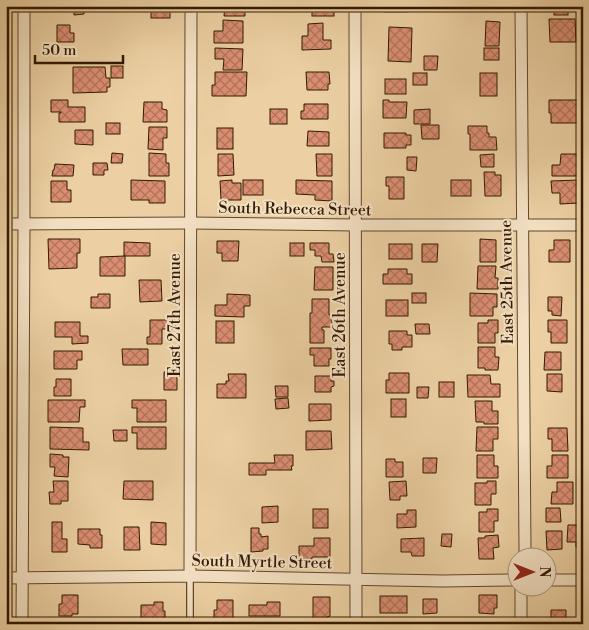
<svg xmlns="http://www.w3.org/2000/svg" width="589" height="630" font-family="'Libre Bodoni',serif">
  <defs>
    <pattern id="building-cross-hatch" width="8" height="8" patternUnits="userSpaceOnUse" patternTransform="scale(1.25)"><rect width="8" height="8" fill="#db8e72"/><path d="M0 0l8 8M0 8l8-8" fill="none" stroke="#b2735b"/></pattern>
  </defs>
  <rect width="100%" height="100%" fill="#ecd0a3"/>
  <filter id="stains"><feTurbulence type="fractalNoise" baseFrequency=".004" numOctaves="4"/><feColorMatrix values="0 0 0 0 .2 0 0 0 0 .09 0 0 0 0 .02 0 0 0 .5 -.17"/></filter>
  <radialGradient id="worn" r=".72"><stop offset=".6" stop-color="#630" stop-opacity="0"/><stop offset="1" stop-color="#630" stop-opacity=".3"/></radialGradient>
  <!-- building -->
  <g fill="url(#building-cross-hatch)" stroke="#321a01">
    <path d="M67,6h22v5h-5v3l-10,1v-6h-7z"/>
    <rect x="151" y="6" width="19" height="12"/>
    <path d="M225,6h20v10h-21z"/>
    <rect x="312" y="6" width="22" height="10"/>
    <rect x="385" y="6" width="22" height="6"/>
    <rect x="554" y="6" width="14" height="9"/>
    <path d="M549,19h26l1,23h-26z"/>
    <path d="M223,20l20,1v22h-29v-12h9z"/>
    <path d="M486,21l14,1 -1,24h-14z"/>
    <path d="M323,23v17h8v9l-29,1v-14h6v-12z"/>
    <path d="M57,25h13v8h4v9h-17z"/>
    <path d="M389,27l23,1 -1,34 -23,-1z"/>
    <path d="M215,48l28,1 -1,21h-19l1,-11h-9z"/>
    <rect x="484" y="48" width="15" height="12"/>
    <path d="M424,56h14l-1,14h-13z"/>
    <rect x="111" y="66" width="12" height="12"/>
    <path d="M73,67h32l1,11h4v9h-3v5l-34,1z"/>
    <path d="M215,72h32l-1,24h-34v-11h3z"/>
    <path d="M306,72h23l1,12h-2v6h-21z"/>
    <rect x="413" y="73" width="14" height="12"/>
    <rect x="480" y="73" width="17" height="23"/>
    <rect x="385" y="79" width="21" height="15"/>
    <path d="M51,100h17v7h17v15h-26v-9h2v-1h-10z"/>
    <path d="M383,100h6v2h18l-1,16h-23z"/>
    <path d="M549,100h34v23h-32v-10h-2z"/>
    <path d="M144,102h18v7l5,1v12h-24z"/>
    <path d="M304,104h24v15h-27v-8h3z"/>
    <rect x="270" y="109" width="17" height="15"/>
    <path d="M430,109v15h-16v-14z"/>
    <rect x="106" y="123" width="14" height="11"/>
    <path d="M421,125h18v14h-17z"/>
    <path d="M468,126h19v7h2v4h7l1,13h-27v-16h-2z"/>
    <path d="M149,127h18v11h-4v12l-15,-1z"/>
    <rect x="217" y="128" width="16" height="21"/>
    <path d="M75,130h18v15l-18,-1z"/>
    <path d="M308,131l21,1v14h-22z"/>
    <path d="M384,133h22v2h5v10h-5v3h-22z"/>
    <path d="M112,153l11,1 -1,9h-11z"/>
    <path d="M149,153l17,1v9h3v13h-20z"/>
    <path d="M218,154h15l1,21 -16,1z"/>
    <path d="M316,154h16v22h-15z"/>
    <path d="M494,154v13h-13l-1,-12z"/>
    <path d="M561,154h17v22h-26v-11h8z"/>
    <path d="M407,157h10l-1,14 -9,-1z"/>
    <path d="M93,163h14l1,7h-4v5h-11z"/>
    <path d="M55,164l19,1 -1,11h-21l1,-6h1z"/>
    <path d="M484,172h11v3h6v21h-16z"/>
    <path d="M386,177h18v22h-15v-13h-3z"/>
    <path d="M131,180l34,1v22h-16v-3h-18z"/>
    <path d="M232,180v3h9v17h-20l-1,-19z"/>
    <rect x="243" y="180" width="20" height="15"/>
    <path d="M296,180l36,1v20l-17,-1v-5l-19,-1z"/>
    <rect x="451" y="180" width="20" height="16"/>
    <path d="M578,180v23l-18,1v-11h-8l-1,-12z"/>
    <path d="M51,181h16v9h4v12h-20z"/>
    <path d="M48,239h32v14h-3v15l-28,1z"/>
    <path d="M480,239l16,1v22h-16z"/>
    <path d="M554,240h16v22h-21v-12h5z"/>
    <path d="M217,241h22l-1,20h-16v-8h-5z"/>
    <path d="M124,242l26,1v13h-26z"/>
    <rect x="290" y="243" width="14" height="13"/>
    <path d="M310,243h19v11h4l1,8h-12l-1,-6h-6v-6h-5z"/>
    <rect x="389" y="244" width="23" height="15"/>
    <path d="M422,244h16l-1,18h-15z"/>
    <path d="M125,256v20h-25v-19z"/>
    <path d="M478,266h18l-1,12h3v11h-21z"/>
    <path d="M315,267h18v23h-19z"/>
    <path d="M388,269h19v5h5v10h-29v-10h5z"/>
    <path d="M139,280h22l1,21 -22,1z"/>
    <rect x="412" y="293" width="14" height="10"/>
    <path d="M470,293l27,1v13h-4v9h-23z"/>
    <path d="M98,294h12v14h-19v-11h7z"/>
    <path d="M227,294l23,1v11h-6v11l-29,-1v-11h12z"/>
    <path d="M548,297h14l-1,19 -9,-1v-4h-4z"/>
    <path d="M312,299h17v16h3v12h-10v3h2v13h-14v-30h2z"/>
    <rect x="386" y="300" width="22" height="16"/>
    <path d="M150,320h25v9h-13v15h-15v-7h3z"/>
    <path d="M488,320h10v13h-3v10h-17v-20h10z"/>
    <path d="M548,320h19v23h-16v-11h-3z"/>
    <rect x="216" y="321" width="18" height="22"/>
    <path d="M55,322h25v14h8v7l-16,1v-7h-17z"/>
    <path d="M415,324h14l1,10h-14z"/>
    <path d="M389,331h18v4h5v12h-10v3h-10v-6h-3z"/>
    <path d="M478,347h17v10h4l-1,13h-13v-2h-7z"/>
    <path d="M310,348h21v11h-2v7h-15v-11h-4z"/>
    <path d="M122,349h26v16h-25z"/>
    <path d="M54,351h28v9h-5v9h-23z"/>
    <path d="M545,352h16v18h-17z"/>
    <path d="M177,371v19h-13v-18z"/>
    <path d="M389,373h20v20h-23v-13h3z"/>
    <path d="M228,374h18v24h-29v-14h9v-3h3z"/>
    <path d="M547,374h15v18l-15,-1z"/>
    <path d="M467,375h23l1,9h9v13h-32z"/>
    <path d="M315,376h16v5h3v5l-3,1v5h-16z"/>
    <path d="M56,379h15v17h-17v-9h2z"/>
    <rect x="439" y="382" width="15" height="15"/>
    <path d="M275,386h13v11h-12z"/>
    <path d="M417,387h12l-1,11h-11z"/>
    <path d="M288,398l1,10 -13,1 -1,-10z"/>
    <rect x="391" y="399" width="15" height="18"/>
    <path d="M48,400h37v7h-5l-1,15h-31z"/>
    <path d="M132,400h34v22h-29v-14h-5z"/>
    <path d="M475,401h17v10h6v13h-14v-2h-8z"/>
    <path d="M309,404h22v16l-22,1z"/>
    <path d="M50,427l33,1v14h6v8l-39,-1z"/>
    <path d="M132,427h34v22h-29v-16h-5z"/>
    <path d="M477,427h21v12h-5v12h-17z"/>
    <path d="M548,428h19l1,23h-16v-12h-4z"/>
    <path d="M113,430h14v11h-13z"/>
    <path d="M306,431h25l1,18 -26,1z"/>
    <path d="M50,454l13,1v2h6l-1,20 -14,-1 1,-9h-5z"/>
    <path d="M274,455h19v11h-2l1,4h-26v5h-17v-12h26z"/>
    <path d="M477,455h17v11h4v12h-21z"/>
    <path d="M552,455h16v23h-21v-12h5z"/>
    <path d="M423,458h14l-1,15h-13z"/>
    <path d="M386,459h9v3h8v15h-17z"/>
    <path d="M53,481h15v20h-7v3h-11l-1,-12h5z"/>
    <path d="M124,481h29v19l-30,-1z"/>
    <path d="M406,481l1,15h-7v4h-10l-1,-18z"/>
    <path d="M487,481h9v13h-5v11h-16v-22h12z"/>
    <path d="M557,482h16v22h-22l1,-12h5z"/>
    <path d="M278,506v16l-16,1v-16z"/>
    <path d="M546,508h14l1,14h-15z"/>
    <rect x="313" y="509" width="15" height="19"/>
    <path d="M487,509h11v12h-4v11h-15v-20h8z"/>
    <path d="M407,510h9v17l-19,1v-14h10z"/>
    <path d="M52,522h10v17h5v13h-15z"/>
    <path d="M151,522l15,1v22l-15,-1z"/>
    <path d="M568,525h15v22h-7v-5h-9z"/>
    <path d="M124,527h15l1,23h-16z"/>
    <path d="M251,528h8v6h2v3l7,-1v13h-5v2l-12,1z"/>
    <path d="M78,529h22v6h2v13h-12v-3l-12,-1z"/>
    <path d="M546,531h16v18l-15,1z"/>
    <path d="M442,534h10l-1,13 -10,-1z"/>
    <path d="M498,535l1,12 -6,1 1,11h-15l-1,-21h7v-2z"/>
    <path d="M314,538h16v19h-18v2h-13v-13h15z"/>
    <path d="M424,538v18h-12l-1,-4h-10v-13z"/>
    <path d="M62,595h16v19h-6v2h-13v-12h3z"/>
    <path d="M479,595h18v13h-3v6l-15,-1z"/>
    <rect x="380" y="596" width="27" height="17"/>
    <path d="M313,597h17v19l-3,1v7h-14z"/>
    <path d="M423,599h14v14l-14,1z"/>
    <path d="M217,600h16v20h-6v2h-13v-12h3z"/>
    <path d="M154,602h9v9h2v12h-14v-2h-10v-16h13z"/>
    <path d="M267,602h13v14h-31v-11h18z"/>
    <path d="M551,610h15v14h-20v-3h5z"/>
    <path d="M61,620l17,1v3h-17z"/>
    <rect x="415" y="621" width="13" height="3"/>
    <rect x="380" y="622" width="21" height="2"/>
  </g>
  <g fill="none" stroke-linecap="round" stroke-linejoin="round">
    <!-- lane casing -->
    <g stroke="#60482a" stroke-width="8">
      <path id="lane" d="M190,624v-48"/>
    </g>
    <!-- street casing -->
    <g stroke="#60482a" stroke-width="13">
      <g id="street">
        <path d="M355,6l1,618"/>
        <path d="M521,6l4,545 -1,7"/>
        <path d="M6,224l184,-1 166,2h227"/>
        <path d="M190,576l1,-570"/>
        <path d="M6,578l184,-2 252,5 74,-1"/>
        <path d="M546,580h37"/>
        <path d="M22,624l2,-400v-218"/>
        <path d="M521,624v-36"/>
      </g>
    </g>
    <!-- lane -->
    <use href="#lane" stroke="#f3e0c3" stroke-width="5.5"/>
    <!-- street -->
    <use href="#street" stroke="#f3e0c3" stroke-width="11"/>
  </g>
  <g text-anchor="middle" stroke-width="4" stroke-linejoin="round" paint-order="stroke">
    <!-- street labels -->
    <g font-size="16" fill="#321a01" stroke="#f3e0c3">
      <text transform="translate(295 208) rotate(1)" y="6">South Rebecca Street</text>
      <text transform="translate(506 282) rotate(-91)" y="6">East 25th Avenue</text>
      <text transform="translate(174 315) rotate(-90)" y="6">East 27th Avenue</text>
      <text transform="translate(339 315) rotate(-90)" y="6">East 26th Avenue</text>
      <text transform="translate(262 561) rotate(1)" y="6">South Myrtle Street</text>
    </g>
  </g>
  <!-- margin -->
  <rect width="589" height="630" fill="none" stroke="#ecd0a3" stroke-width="25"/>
  <rect x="8" y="8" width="574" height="615" fill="none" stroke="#321a01" stroke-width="2.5"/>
  <rect x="12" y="12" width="564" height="605" fill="none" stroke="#321a01"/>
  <!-- north arrow -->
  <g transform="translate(532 572) rotate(90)"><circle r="24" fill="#f3e0c3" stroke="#a69175"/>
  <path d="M0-4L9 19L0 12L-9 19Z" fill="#8f2418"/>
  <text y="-8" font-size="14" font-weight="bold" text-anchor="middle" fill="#321a01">N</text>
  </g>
  <!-- scale -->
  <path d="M35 55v8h88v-8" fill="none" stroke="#321a01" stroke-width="2.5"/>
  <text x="42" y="55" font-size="15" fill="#321a01" stroke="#f3e0c3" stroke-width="4" paint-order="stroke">50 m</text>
  <rect width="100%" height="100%" filter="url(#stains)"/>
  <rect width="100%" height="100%" fill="url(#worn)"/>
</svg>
